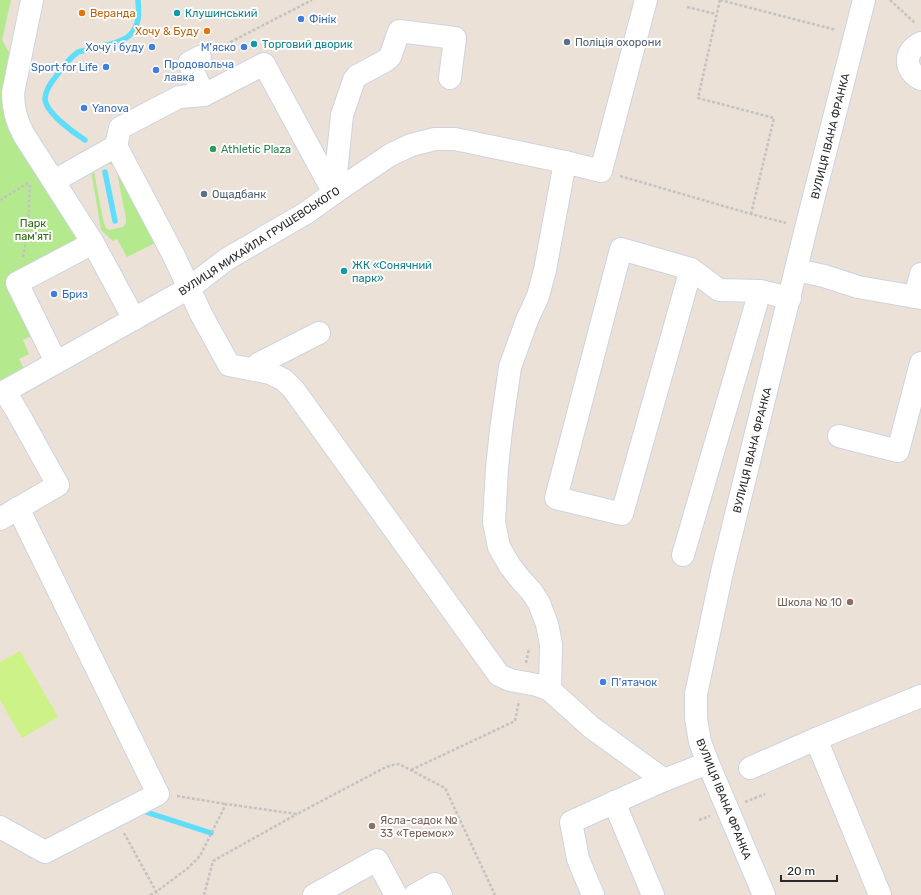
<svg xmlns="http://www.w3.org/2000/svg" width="921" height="895" font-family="Rubik,sans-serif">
  <rect width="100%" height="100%" fill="#ece1d7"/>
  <!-- grass -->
  <g fill="#b4e98d" fill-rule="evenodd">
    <path d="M0,0h11l-9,40 8,14 -7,42 78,147 -73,38 28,53 -13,6 6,14 -10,5 6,12 -25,14z"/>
    <path d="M110,158l7,2 11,20 -4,3 31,60 -28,14 -10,-18 -4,2 -12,-11 -10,-60 3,-3zM109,164l5,1 2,2 10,52v4l-3,4 -14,3 -3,-2 -2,-4 -10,-52c2,-7 9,-7 15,-8z"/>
  </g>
  <!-- pitch -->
  <path fill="#cdf287" d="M20,651l38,66 -36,21 -22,-38v-38z"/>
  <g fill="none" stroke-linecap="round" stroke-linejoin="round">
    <!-- stream -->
    <g stroke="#5edefa" stroke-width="5.5">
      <path d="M85,140c-11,-7 -39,-27 -40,-41 0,-9 7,-18 12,-24 5,-7 14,-18 21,-23 3,-1 6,-1 9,-2 13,-4 33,-6 43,-15 10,-10 9,-23 8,-35"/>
      <path d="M105,172l10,49"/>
      <path d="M140,810l71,23"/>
    </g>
    <!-- minor casing -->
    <g stroke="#ccd3e3" stroke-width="24">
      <g id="minor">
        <path d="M32,0l-19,93c0,16 3,28 11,42l69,108 41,76"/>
        <path d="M921,43c-18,8 -17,28 0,36"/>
        <path d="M200,57l-11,6 15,32"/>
        <path d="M54,181l62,-35"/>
        <path d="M334,193l-70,-129 -60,31 -25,2 -59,31 -4,18 58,110 27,58 28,51 41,8 14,7 10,10 205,285 11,5 27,5 13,5 41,37 73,53"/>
        <path d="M334,193l8,-78 12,-35 3,-4 28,-15 5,-4 9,-26 56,7 -5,40"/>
        <path d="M691,269l-70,-20 -65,249 66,16 69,-245 28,21 41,1 30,7"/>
        <path d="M797,270l27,6 34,11 63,11"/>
        <path d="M915,297l6,-23"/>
        <path d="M56,362l-39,-79 76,-40"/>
        <path d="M255,370l3,-6 61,-31"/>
        <path d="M0,394l189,-106 38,-29 79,-46 28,-20 56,-38 21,-10 24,-6h20l110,23 36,9 45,-171"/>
        <path d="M839,436l59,15 23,-88"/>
        <path d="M0,519l58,-34 -40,-72 -13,-22"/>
        <path d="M683,555l77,-264"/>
        <path d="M550,690l1,-46 -4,-20 -8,-21 -7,-11 -11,-12 -11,-14 -11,-19 -5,-25 3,-54 4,-38 9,-63 17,-47 11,-24 7,-26 20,-108"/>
        <path d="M750,768l66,-29"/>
        <path d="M614,802l39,93"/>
        <path d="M0,827l45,25 113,-58 -140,-286"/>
        <path d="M314,895l63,-35 19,35"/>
        <path d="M415,895l20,-11 6,11"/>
        <path d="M593,895l-15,-36 -7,-37 93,-42 44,-17"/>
        <path d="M764,895l-56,-132 -8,-21 -4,-24v-24l26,-122 84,-344 58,-228"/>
        <path d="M880,895l-64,-156 105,-43"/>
      </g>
    </g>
    <!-- path -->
    <g stroke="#c3c3c3" stroke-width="2.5" stroke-dasharray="3 2" stroke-linecap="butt">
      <path d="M720,0l-22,98 76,20 -23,96"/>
      <path d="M720,0l116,30"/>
      <path d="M890,0l25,23"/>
      <path d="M687,7l29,7"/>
      <path d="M217,49l95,-49"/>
      <path d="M620,176l131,38 35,9"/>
      <path d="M0,200l30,-18"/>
      <path d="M23,257l5,-29 2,-44"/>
      <path d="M526,663l3,-15"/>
      <path d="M411,770l104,-49 4,-20"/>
      <path d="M177,796l49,8"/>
      <path d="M745,802l20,-8"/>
      <path d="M699,820l11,-4"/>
      <path d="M124,833l34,62"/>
      <path d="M150,895l6,-3 32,-24 12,-12 26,-52 71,10 89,-47 7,-2 6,-1 46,24 50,107"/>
      <path d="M204,895l9,-34 84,-47"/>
    </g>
    <!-- minor -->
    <use href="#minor" stroke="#fff" stroke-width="22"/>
  </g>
  <!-- markers -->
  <g fill="#e8710a" stroke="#fff" stroke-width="1.5">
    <circle cx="82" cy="13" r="4"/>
    <circle cx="207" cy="31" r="4"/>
  </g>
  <g fill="#0f9aa8" stroke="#fff" stroke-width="1.5">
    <circle cx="177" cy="13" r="4"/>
    <circle cx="254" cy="44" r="4"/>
    <circle cx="344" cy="271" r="4"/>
  </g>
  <g fill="#3f7fe0" stroke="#fff" stroke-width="1.5">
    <circle cx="301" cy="19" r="4"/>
    <circle cx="152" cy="47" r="4"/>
    <circle cx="244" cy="47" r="4"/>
    <circle cx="106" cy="67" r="4"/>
    <circle cx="156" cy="70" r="4"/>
    <circle cx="84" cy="108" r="4"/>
    <circle cx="54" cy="294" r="4"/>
    <circle cx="603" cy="682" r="4"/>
  </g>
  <g fill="#5c6f8a" stroke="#fff" stroke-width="1.5">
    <circle cx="567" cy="42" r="4"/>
    <circle cx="204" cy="194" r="4"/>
  </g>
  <circle fill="#2e9e5b" stroke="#fff" stroke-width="1.5" cx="213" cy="149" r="4"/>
  <g fill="#8d6e63" stroke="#fff" stroke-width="1.5">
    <circle cx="850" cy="602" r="4"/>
    <circle cx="372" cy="826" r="4"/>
  </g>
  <g text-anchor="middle" stroke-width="4" stroke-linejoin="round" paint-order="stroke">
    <!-- food labels -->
    <g font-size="11" fill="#c56008" stroke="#fff" text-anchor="start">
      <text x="90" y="17">Веранда</text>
      <text x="199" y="35" text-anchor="end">Хочу &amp; Буду</text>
    </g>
    <!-- culture labels -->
    <g font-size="11" fill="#0d838f" stroke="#fff" text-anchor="start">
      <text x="185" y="17">Клушинський</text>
      <text x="262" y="48">Торговий дворик</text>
      <text x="352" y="269">ЖК «Сонячний<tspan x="352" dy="13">парк»</tspan></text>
    </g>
    <!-- shop labels -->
    <g font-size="11" fill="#366cbe" stroke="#fff" text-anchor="start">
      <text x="309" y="23">Фінік</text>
      <text x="144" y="51" text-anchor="end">Хочу і буду</text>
      <text x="236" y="51" text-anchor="end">М'яско</text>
      <text x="164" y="68">Продовольча<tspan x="164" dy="13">лавка</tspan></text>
      <text x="98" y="71" text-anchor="end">Sport for Life</text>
      <text x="92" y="112">Yanova</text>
      <text x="62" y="298">Бриз</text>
      <text x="611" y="686">П'ятачок</text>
    </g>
    <!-- service labels -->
    <g font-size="11" fill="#4e5e75" stroke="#fff" text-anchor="start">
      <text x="575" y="46">Поліція охорони</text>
      <text x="212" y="198">Ощадбанк</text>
    </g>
    <!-- street labels -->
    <g font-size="11" fill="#282828" stroke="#fff">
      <text transform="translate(830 136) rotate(-76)" y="4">ВУЛИЦЯ ІВАНА ФРАНКА</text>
      <text transform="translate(259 241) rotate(-33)" y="4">ВУЛИЦЯ МИХАЙЛА ГРУШЕВСЬКОГО</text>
      <text transform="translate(752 450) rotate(-76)" y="4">ВУЛИЦЯ ІВАНА ФРАНКА</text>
      <text transform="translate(724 799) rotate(68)" y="4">ВУЛИЦЯ ІВАНА ФРАНКА</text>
    </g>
    <!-- leisure labels -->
    <g font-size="11" fill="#27864d" stroke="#fff" text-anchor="start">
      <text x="221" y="153">Athletic Plaza</text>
    </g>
    <!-- park labels -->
    <g font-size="11" fill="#2c6a12" stroke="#fff">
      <text x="33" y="227">Парк<tspan x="33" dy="13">пам'яті</tspan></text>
    </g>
    <!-- education labels -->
    <g font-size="11" fill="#785e54" stroke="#fff" text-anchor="end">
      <text x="842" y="606">Школа № 10</text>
      <text x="380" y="824" text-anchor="start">Ясла-садок №<tspan x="380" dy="13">33 «Теремок»</tspan></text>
    </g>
  </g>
  <!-- scale -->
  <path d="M781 875v6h56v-6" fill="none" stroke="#282828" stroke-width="2"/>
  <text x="787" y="875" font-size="12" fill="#282828" stroke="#ffffff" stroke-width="3" paint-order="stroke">20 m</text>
</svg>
